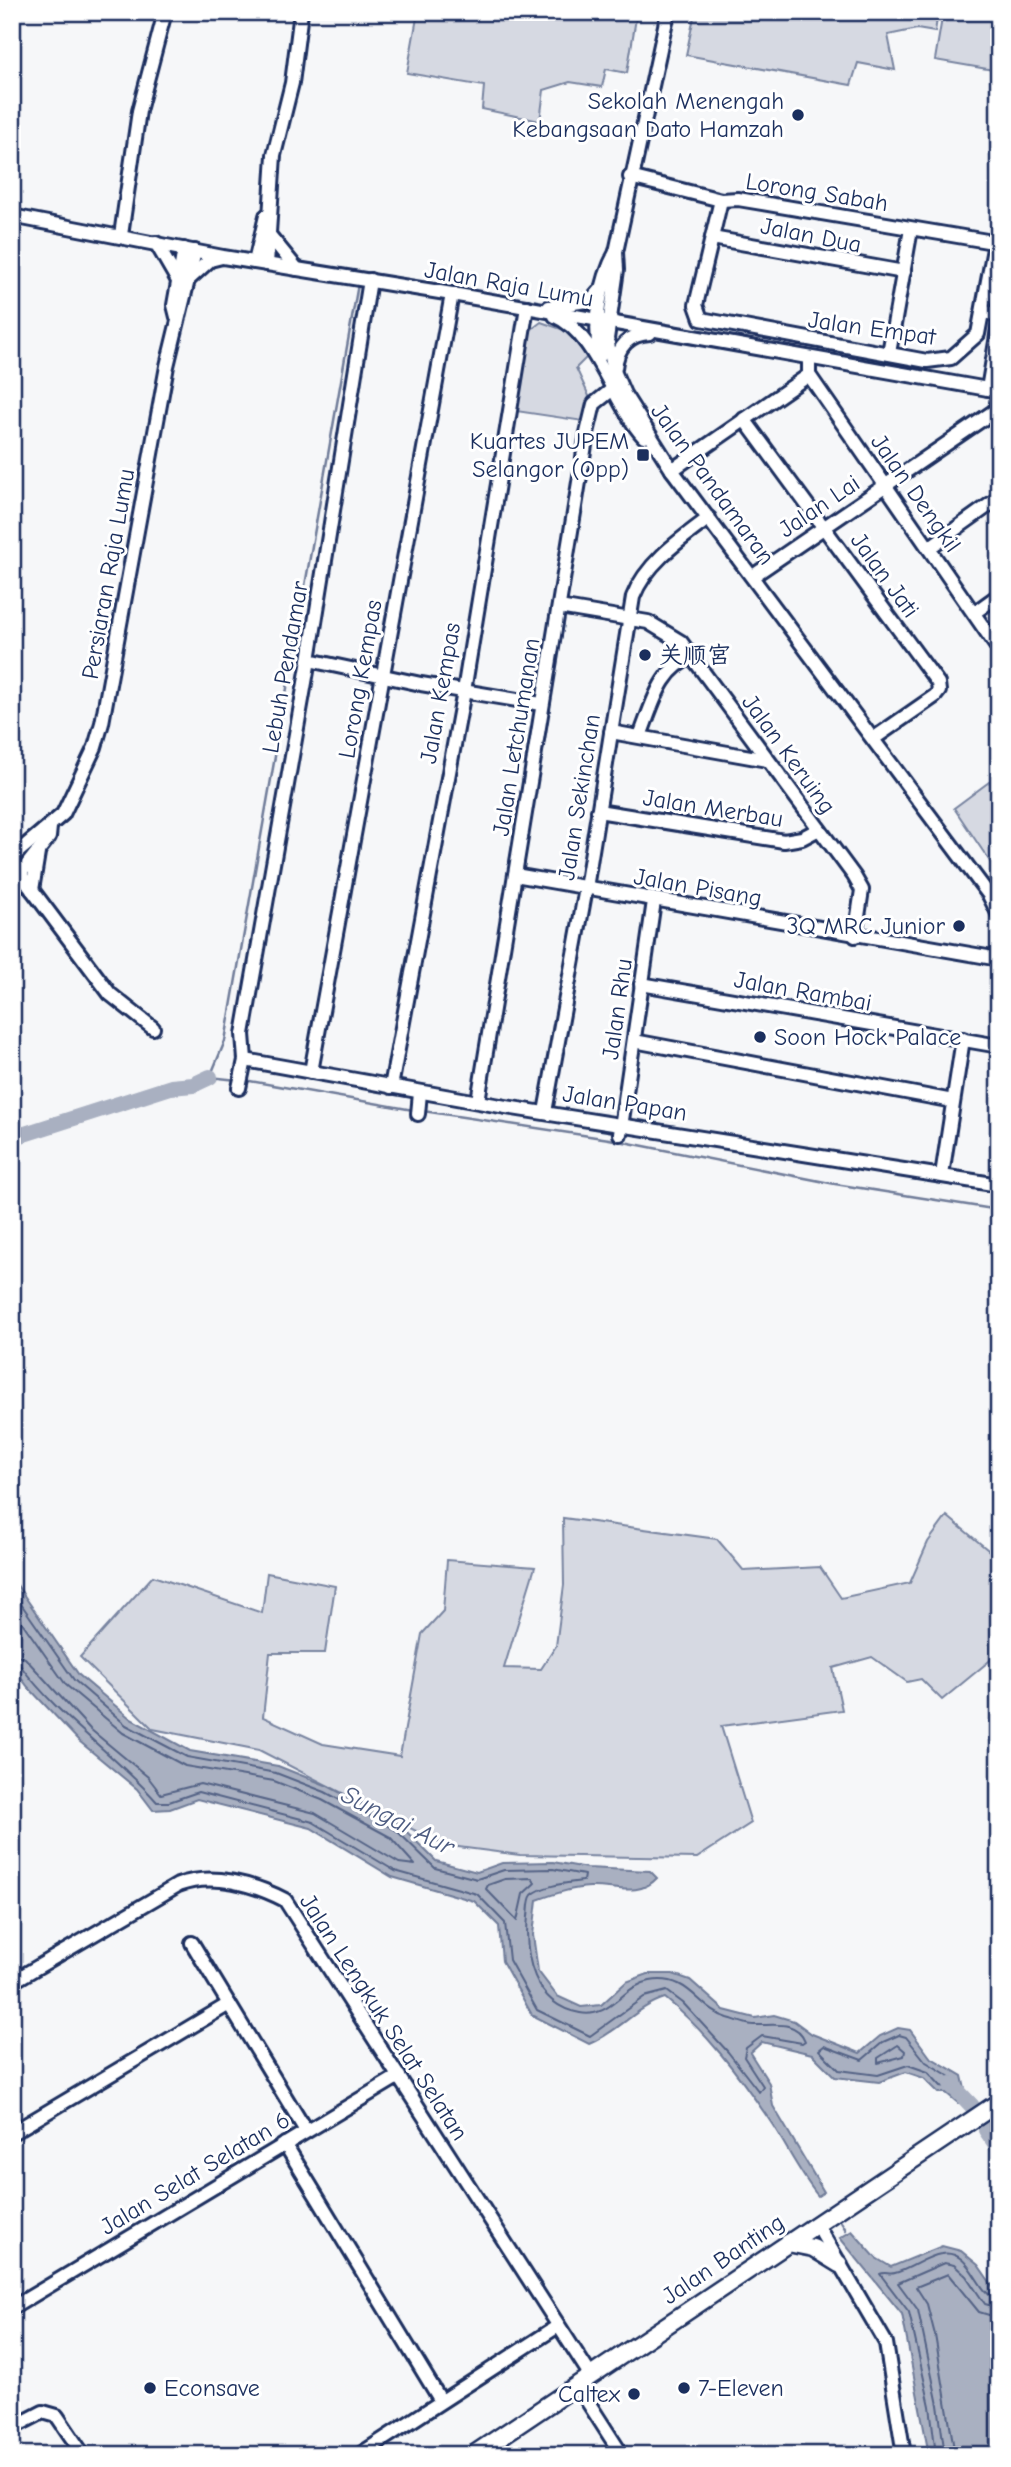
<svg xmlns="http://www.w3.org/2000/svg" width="1011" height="2467" font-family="'Comic Neue','LXGW WenKai TC',sans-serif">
  <rect width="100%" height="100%" fill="#f6f7f9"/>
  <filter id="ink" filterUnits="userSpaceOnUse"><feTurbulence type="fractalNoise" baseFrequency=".0143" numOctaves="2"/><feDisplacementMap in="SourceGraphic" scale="14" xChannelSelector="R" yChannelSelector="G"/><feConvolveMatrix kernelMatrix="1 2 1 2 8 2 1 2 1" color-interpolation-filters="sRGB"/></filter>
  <g filter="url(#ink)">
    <!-- green -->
    <g fill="#d6d9e2" stroke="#7884a0" stroke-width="2">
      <path d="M418,12h219l-10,61 -21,-4 -4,18 -32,-5 -26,8 -4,31 -58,-12 2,-23 -77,-13z"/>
      <path d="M695,12h243l-3,20 -18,-3 -29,6 7,35 -37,-7 -7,22 -165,-30z"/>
      <path d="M943,12h56v59l-64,-11z"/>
      <path d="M541,322l26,9 20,26 -11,11 13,28 -6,25 -67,-10 12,-79z"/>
      <path d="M993,779l6,1v95l-45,-67z"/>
      <path d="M947,1516l52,43v94l-57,47 -21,-21 -14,3 -35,-25 -39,11 9,42 -121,16 30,97 -54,35 -177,-3 -77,-10 -184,-95 -106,-21 -73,-72 73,-81 109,37 5,-40 68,13 -10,67h-55l-7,64 60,27 77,12 22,-122 21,-23 4,-51 88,7 -31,101 37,1 15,-23 8,-61 -1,-67 154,21 27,32 76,-4 21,31 69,-15 18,-41z"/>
    </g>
    <!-- water -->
    <g fill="#a9b0c1" stroke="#707c99" stroke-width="2">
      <path d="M12,1578l67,97 52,44 59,32 88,15 50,20 72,39 36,36 41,11 25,-9 51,-1 34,6 63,3 7,7c-18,20 -43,8 -67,9 -19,1 -36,7 -53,13l-4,35 5,36 19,25 24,11 20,-2 25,-23 22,-8h25l17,6 34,30 31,8 19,-3 20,6 18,13 48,19 20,-17 18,-8 12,2 20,27 32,19 5,22 -9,5 -12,-10h-7l-15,-15 -18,-6 -27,10 -44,-5 -23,-23 -50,-12 -12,11 19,30 4,23 51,86 -6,4c-20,-25 -32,-52 -50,-78 -29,-43 -62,-87 -103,-120 -29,9 -48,35 -76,46l-57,-29 -30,-54 -3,-35 -25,-25 -82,-24 -81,-49 -114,-29 -27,10 -17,1 -16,-21 -58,-48 -51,-54 -16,-21z"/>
      <path d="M852,2231l24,27 15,9 51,-21 19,5 17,14 21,30v160h-70l-27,-141 -62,-76z"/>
    </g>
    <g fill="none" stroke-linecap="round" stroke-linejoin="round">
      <!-- shore -->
      <g stroke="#546386" stroke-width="2">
        <path d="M12,1591l62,89 52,45 61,32 89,16 49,19 71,38 39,38 42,11 27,-9 49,-1 31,6 -1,6c-14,2 -40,4 -51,14 -4,5 -3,15 -4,21 -4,39 5,89 52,97 31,6 42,-27 70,-32 41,-7 47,28 78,37 8,2 18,7 26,7 17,1 43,-6 51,16l-3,2 -40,-7 -16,12 -2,9 19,29 -4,6 -31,-40 -45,-49 -16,-12 -23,6 -54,39 -53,-26 -28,-50 -4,-37 -28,-29 -82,-23 -82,-49 -115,-30 -29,10h-12c-42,-48 -98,-84 -137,-137l-8,-2"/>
        <path d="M12,1608l54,77 57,48 62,33 89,15 48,19 68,37 25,28 -16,-2 -84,-50 -115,-29 -39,10 -13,-17 -58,-48 -65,-71 -13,-4"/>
        <path d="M532,1878l3,5 -12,11 -6,27 -31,-32 2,-4 17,-6z"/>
        <path d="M899,2035l7,2 20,25 30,18 1,9 -16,-3 -13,-14 -20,-7 -30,10 -39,-5 -20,-20 5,-4 38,14 21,-18z"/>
        <path d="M898,2045l7,6 -1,5 -26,7v-5z"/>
        <path d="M936,2455l-6,-49 -21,-94 -29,-38c6,-3 8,1 15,-1 16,-4 31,-17 46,-19 32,-6 34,42 58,45"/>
        <path d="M945,2455l-7,-50 -20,-95 -20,-27 46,-20 10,2 12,11 19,28 14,4"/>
        <path d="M955,2455l-20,-120 -8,-31 -11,-17 32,-13 31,38 20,6"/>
      </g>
      <!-- stream -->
      <g stroke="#707c99" stroke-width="2.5">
        <path d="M237,1080l-27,-3 15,-36 133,-757"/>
        <path d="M244,1080l169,30"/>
        <path d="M423,1111l186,28 226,45 164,26"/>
        <path d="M841,2222l5,8"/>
      </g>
      <!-- river -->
      <g stroke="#a9b0c1" stroke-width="16">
        <path d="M12,1138l159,-51 22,-2 17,-8"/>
        <path d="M951,2084l21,22"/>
        <path d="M986,2130l13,19"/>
      </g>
      <!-- minor casing -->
      <g stroke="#1b2f5e" stroke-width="18">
        <g id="minor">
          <path d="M668,12l-52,240 1,18 -10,69 7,32 10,23 48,76 317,425 10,20"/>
          <path d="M630,177l91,23 17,-1 261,44"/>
          <path d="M721,200l-25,105 5,14 226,42 24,-3 27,-24 17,-91"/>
          <path d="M12,216l211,41 229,37 547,97 -3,19 -243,166"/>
          <path d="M121,235l18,-124 26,-99"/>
          <path d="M270,236l27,33"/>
          <path d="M712,238l192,34"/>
          <path d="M156,243l22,38"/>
          <path d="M255,262l11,-46"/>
          <path d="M267,264l7,-109 18,-72 9,-71"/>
          <path d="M189,279l21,-19 12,-3"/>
          <path d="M549,307l43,-7 12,-14"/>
          <path d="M984,312l15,3"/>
          <path d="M555,316c41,17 57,86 89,121"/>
          <path d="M177,317l-3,-12 10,-56"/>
          <path d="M889,353l22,-124"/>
          <path d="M600,356c-7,-32 0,-75 16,-104"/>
          <path d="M809,358v17l190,275"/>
          <path d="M615,368c2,-21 14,-34 35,-35"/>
          <path d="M988,389l11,-65"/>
          <path d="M744,419l194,264 1,8 -4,5 -62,43"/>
          <path d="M672,470l137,-95"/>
          <path d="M929,548l70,-50"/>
          <path d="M559,607l89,15 33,20 173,234 8,14 -7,46"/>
          <path d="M974,613l25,-18"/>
          <path d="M309,660l112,24 120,20"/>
          <path d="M611,732l156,28"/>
          <path d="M640,736c12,-29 20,-70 54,-79"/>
          <path d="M598,811l186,30 18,-3 17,-9"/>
          <path d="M12,857l51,-43 32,-67 7,-24 65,-357 28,-115"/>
          <path d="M12,863l98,131 43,34"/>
          <path d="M20,874l29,-37 1,-10"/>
          <path d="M515,875l484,84"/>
          <path d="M32,890l6,-37"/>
          <path d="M641,984l358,62"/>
          <path d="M634,1041l319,60"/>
          <path d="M245,1060l261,47 493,78"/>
          <path d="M311,1072l141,-778"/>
          <path d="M391,1087l73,-396 63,-384"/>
          <path d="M239,1088l6,-28 -2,-26 66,-374 61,-380"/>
          <path d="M478,1101l109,-668 7,-29 25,-20"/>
          <path d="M545,1112l41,-224 47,-291c13,-34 48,-58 76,-79"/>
          <path d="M418,1114l2,-21"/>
          <path d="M620,1134l34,-233"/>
          <path d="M942,1175l21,-136"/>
          <path d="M192,1943l114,188"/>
          <path d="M12,1982l166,-97c34,-13 76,-1 107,15l306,476"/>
          <path d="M12,2133l217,-129"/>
          <path d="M285,2144l156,257"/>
          <path d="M817,2225l69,118 18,112"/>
          <path d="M12,2308l387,-232"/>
          <path d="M577,2385l45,70"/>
          <path d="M12,2428l31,-16 14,4 23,34 -8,5"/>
          <path d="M359,2455l199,-129"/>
        </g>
      </g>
      <!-- major casing -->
      <g stroke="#1b2f5e" stroke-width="21">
        <g id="major">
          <path d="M788,2243l25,5 26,16"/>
          <path d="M473,2455l526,-353"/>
        </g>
      </g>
      <!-- minor -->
      <use href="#minor" stroke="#fff" stroke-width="12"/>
      <!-- major -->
      <use href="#major" stroke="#fff" stroke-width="16"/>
    </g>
  </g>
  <!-- markers -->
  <g fill="#1b2f5e" stroke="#fff" stroke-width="2.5">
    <circle cx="798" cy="115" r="7"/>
    <rect x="636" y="448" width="14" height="14" rx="3.5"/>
    <circle cx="645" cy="655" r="7"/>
    <circle cx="959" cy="926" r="7"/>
    <circle cx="760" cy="1037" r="7"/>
    <circle cx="150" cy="2388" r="7"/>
    <circle cx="684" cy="2388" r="7"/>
    <circle cx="634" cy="2394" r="7"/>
  </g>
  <g text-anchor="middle" stroke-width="6" stroke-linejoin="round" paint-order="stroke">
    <!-- poi labels -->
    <g font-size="24" fill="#1b2f5e" stroke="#fff" text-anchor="end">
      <text x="784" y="109">Sekolah Menengah<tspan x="784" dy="28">Kebangsaan Dato Hamzah</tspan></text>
      <text x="629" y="449">Kuartes JUPEM<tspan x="629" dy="28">Selangor (Opp)</tspan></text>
      <text x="659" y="663" text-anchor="start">关顺宫</text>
      <text x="945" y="934">3Q MRC Junior</text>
      <text x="774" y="1045" text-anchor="start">Soon Hock Palace</text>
      <text x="164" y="2396" text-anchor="start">Econsave</text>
      <text x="698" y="2396" text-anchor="start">7-Eleven</text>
      <text x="620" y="2402">Caltex</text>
    </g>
    <!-- street labels -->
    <g font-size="24" fill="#1b2f5e" stroke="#fff">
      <text transform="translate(817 192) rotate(9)" y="8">Lorong Sabah</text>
      <text transform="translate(811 235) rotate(11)" y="8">Jalan Dua</text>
      <text transform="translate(509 284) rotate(10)" y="8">Jalan Raja Lumu</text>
      <text transform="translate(872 328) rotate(8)" y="8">Jalan Empat</text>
      <text transform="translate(713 484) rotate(54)" y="8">Jalan Pandamaran</text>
      <text transform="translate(916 493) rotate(55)" y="8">Jalan Dengkil</text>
      <text transform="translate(819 506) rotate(-34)" y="8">Jalan Lai</text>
      <text transform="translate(108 574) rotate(-80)" y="8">Persiaran Raja Lumu</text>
      <text transform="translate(885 575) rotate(54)" y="8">Jalan Jati</text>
      <text transform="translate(285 667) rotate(-80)" y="8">Lebuh Pendamar</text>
      <text transform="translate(360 679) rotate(-80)" y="8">Lorong Kempas</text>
      <text transform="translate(440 693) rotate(-80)" y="8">Jalan Kempas</text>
      <text transform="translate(516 737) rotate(-81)" y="8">Jalan Letchumanan</text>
      <text transform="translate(789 754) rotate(54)" y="8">Jalan Keruing</text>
      <text transform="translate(579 797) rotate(-81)" y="8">Jalan Sekinchan</text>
      <text transform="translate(713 808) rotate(9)" y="8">Jalan Merbau</text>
      <text transform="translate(698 887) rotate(10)" y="8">Jalan Pisang</text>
      <text transform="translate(803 991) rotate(10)" y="8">Jalan Rambai</text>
      <text transform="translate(617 1009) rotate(-82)" y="8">Jalan Rhu</text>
      <text transform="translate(625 1103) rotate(9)" y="8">Jalan Papan</text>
      <text transform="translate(384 2017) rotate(57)" y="8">Jalan Lengkuk Selat Selatan</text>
      <text transform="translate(195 2173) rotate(-31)" y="8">Jalan Selat Selatan 6</text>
      <text transform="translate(723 2259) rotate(-34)" y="8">Jalan Banting</text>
    </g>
    <!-- water labels -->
    <g font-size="26" font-style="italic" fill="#4d5c81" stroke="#fff">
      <text transform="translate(398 1820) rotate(27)" y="9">Sungai Aur</text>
    </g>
  </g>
  <!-- margin -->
  <rect width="1011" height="2467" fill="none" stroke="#fff" stroke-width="42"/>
  <rect x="21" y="21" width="969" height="2425" fill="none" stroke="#1b2f5e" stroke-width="2.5" filter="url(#ink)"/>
</svg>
